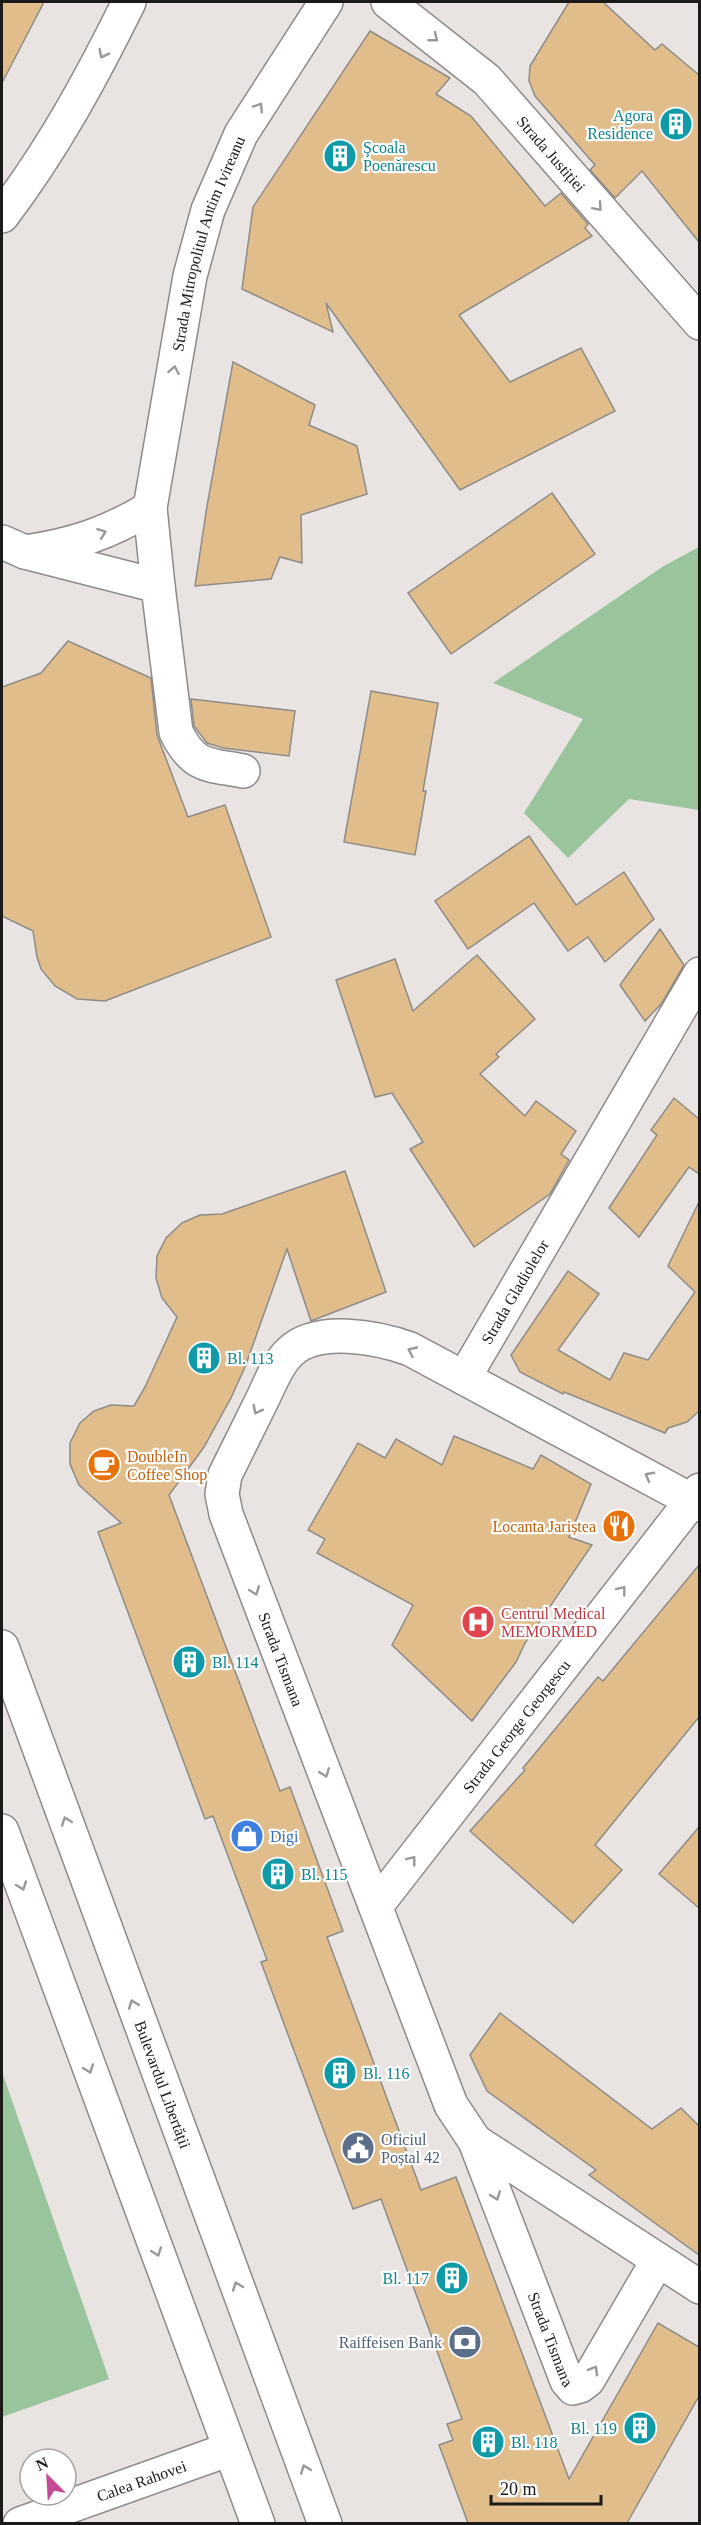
<svg xmlns="http://www.w3.org/2000/svg" width="701" height="2525" font-family="Georgia,serif">
  <rect width="100%" height="100%" fill="#e9e4e2"/>
  <!-- green -->
  <g fill="#99c49c">
    <path d="M699,547v263l-70,-11 -61,59 -44,-45 59,-94 -90,-36 169,-116z"/>
    <path d="M2,2072l107,307 -107,38z"/>
  </g>
  <!-- building -->
  <g fill="#e0bd8b" stroke="#8e8c88" stroke-width="1.5">
    <path d="M2,2h42l-42,81z"/>
    <path d="M569,2h34l52,48 7,-6 37,31v167l-57,-71 -27,27 -25,-28 5,-5 -60,-69 -6,-15 1,-15z"/>
    <path d="M370,31l80,47 -14,16 35,22 74,90 16,-13 27,31 -3,4 7,8 -133,79 51,67 71,-34 34,63 -155,79 -134,-187 7,29 -91,-43 11,-82z"/>
    <path d="M233,362l82,43 -6,20 48,21 10,48 -66,21 1,48 -22,-6 -9,22 -76,7 12,-80z"/>
    <path d="M552,493l43,61 -144,100 -43,-61z"/>
    <path d="M68,641l83,37 6,57 31,82 37,-12 46,132 -166,64 -28,-2 -22,-13 -14,-17 -4,-12 -4,-26 -31,-15v-229l39,-14z"/>
    <path d="M371,691l67,12 -15,88h3l-11,64 -71,-13z"/>
    <path d="M191,699l104,12 -6,45 -66,-8 -16,-5 -13,-17z"/>
    <path d="M529,836l47,69 48,-33 30,47 -49,43 -17,-25 -20,14 -34,-48 -66,46 -33,-48z"/>
    <path d="M660,929l24,36 -22,38 -17,18 -25,-36z"/>
    <path d="M477,955l58,64 -39,35 3,3 -19,17 45,42 11,-15 40,30 -15,23 8,6 -19,34 -76,53 -64,-98 13,-7 -31,-49 -17,4 -39,-117 59,-21 18,52z"/>
    <path d="M674,1098l25,21v55l-10,-7 -50,70 -30,-29 48,-73 -6,-5z"/>
    <path d="M345,1171l41,121 -75,29 -24,-72 -42,118 -14,31 -27,49 -35,48 111,296 10,-4 53,144 -16,6 94,253 35,-13 113,302 89,-156 41,24v49l-72,127h-159l-29,-78 14,-5 -6,-16 15,-5 -81,-220 -28,10 -92,-247 6,-2 -54,-144 -8,3 -107,-287 23,-9 -42,-38 -9,-21v-21l10,-20 14,-12 17,-6 23,1 11,-19 32,-70 -15,-19 -6,-20 1,-22 9,-18 16,-15 18,-8 22,-1z"/>
    <path d="M699,1202v209l-12,11 -19,6 -3,5 -101,-41 -1,2 -43,-22 -9,-17 57,-84 31,23 -41,56 52,30 14,-27 24,7 47,-68 -27,-26z"/>
    <path d="M454,1436l79,33 8,-14 50,29 -22,53 23,8 -67,98 -9,19 -44,59 -80,-76 21,-40 -96,-52 8,-14 -17,-9 50,-87 27,15 11,-19 46,26z"/>
    <path d="M699,1565v152l-104,128 27,25 -49,53 -103,-92 55,-61 -2,-2 75,-91 5,4z"/>
    <path d="M699,1827v81l-40,-34z"/>
    <path d="M500,2013l152,116 29,-21 18,18v129l-110,-80 7,-5 -109,-79 -17,-36z"/>
  </g>
  <g fill="none" stroke-linecap="round" stroke-linejoin="round">
    <!-- minor casing -->
    <g stroke="#8f8a89" stroke-width="36">
      <g id="minor">
        <path id="s1" d="M388,2l99,78 213,243"/>
        <path d="M2,216c51,-67 90,-139 127,-214"/>
        <path d="M150,508l8,78"/>
        <path d="M2,542l23,10 133,34 18,146c18,36 31,32 67,39"/>
        <path id="s2" d="M25,552c48,-7 84,-19 125,-44l40,-232 18,-66 33,-76 85,-132"/>
        <path id="s3" d="M464,1378l236,-404"/>
        <path id="s4" d="M700,1505l-290,-156c-33,-12 -93,-23 -120,3 -12,11 -19,29 -26,44 -13,26 -26,53 -39,79l-3,19 4,20 225,591 24,36 225,146"/>
        <path id="s5" d="M376,1906l324,-416"/>
        <path id="s6" d="M475,2141l92,240 6,7 7,-2 8,-6 70,-120"/>
      </g>
    </g>
    <!-- tertiary casing -->
    <g stroke="#8f8a89" stroke-width="36">
      <g id="tertiary">
        <path id="s7" d="M20,2524l210,-75"/>
      </g>
    </g>
    <!-- primary casing -->
    <g stroke="#8f8a89" stroke-width="36">
      <g id="primary">
        <path id="s8" d="M2,1647l323,877"/>
        <path d="M2,1831l256,693"/>
      </g>
    </g>
    <!-- minor -->
    <use href="#minor" stroke="#fff" stroke-width="33"/>
    <!-- tertiary -->
    <use href="#tertiary" stroke="#fff" stroke-width="33"/>
    <!-- primary -->
    <use href="#primary" stroke="#fff" stroke-width="33"/>
  </g>
  <!-- one-way arrows -->
  <defs><path id="oneway-chevron" d="M-2-3.5L2.5 0L-2 3.5" fill="none" stroke-width="1.6" stroke-linecap="round" stroke-linejoin="round" transform="scale(1.5)"/></defs>
  <g stroke="#999898">
    <use href="#oneway-chevron" transform="translate(434 38) rotate(38)"/>
    <use href="#oneway-chevron" transform="translate(103 54) rotate(116)"/>
    <use href="#oneway-chevron" transform="translate(259 107) rotate(-57)"/>
    <use href="#oneway-chevron" transform="translate(598 207) rotate(49)"/>
    <use href="#oneway-chevron" transform="translate(174 370) rotate(-80)"/>
    <use href="#oneway-chevron" transform="translate(102 533) rotate(-20)"/>
    <use href="#oneway-chevron" transform="translate(412 1351) rotate(-155)"/>
    <use href="#oneway-chevron" transform="translate(257 1410) rotate(117)"/>
    <use href="#oneway-chevron" transform="translate(649 1476) rotate(-152)"/>
    <use href="#oneway-chevron" transform="translate(622 1590) rotate(-52)"/>
    <use href="#oneway-chevron" transform="translate(255 1591) rotate(69)"/>
    <use href="#oneway-chevron" transform="translate(325 1773) rotate(69)"/>
    <use href="#oneway-chevron" transform="translate(66 1821) rotate(-110)"/>
    <use href="#oneway-chevron" transform="translate(412 1860) rotate(-52)"/>
    <use href="#oneway-chevron" transform="translate(22 1886) rotate(70)"/>
    <use href="#oneway-chevron" transform="translate(133 2004) rotate(-110)"/>
    <use href="#oneway-chevron" transform="translate(89 2069) rotate(70)"/>
    <use href="#oneway-chevron" transform="translate(496 2196) rotate(69)"/>
    <use href="#oneway-chevron" transform="translate(157 2252) rotate(70)"/>
    <use href="#oneway-chevron" transform="translate(237 2286) rotate(-110)"/>
    <use href="#oneway-chevron" transform="translate(594 2370) rotate(-60)"/>
    <use href="#oneway-chevron" transform="translate(305 2469) rotate(-110)"/>
  </g>
  <!-- icons -->
  <defs>
    <g id="building-disc" transform="scale(1.725)"><circle r="9.5" fill="#0f9aa8" stroke="#fff"/><path d="M-4-6H4V6H1V3H-1V6H-4ZM-2.5-4.3h1.7v1.8h-1.7ZM.8-4.3h1.7v1.8H.8ZM-2.5-1h1.7V.8h-1.7ZM.8-1h1.7V.8H.8Z" fill="#fff"/></g>
    <g id="cafe-disc" transform="scale(1.725)"><circle r="9.5" fill="#e8710a" stroke="#fff"/><path d="M-5.5-4.5H6V0H3Q3 3.5 0 3.5H-2.5Q-5.5 3.5-5.5 0ZM3-3.2v2h1.7v-2ZM-6 4.5H4V6H-6Z" fill="#fff"/></g>
    <g id="restaurant-disc" transform="scale(1.725)"><circle r="9.5" fill="#e8710a" stroke="#fff"/><path d="M-5-6h1v4h1v-4h1v4h1v-4h1v5L-1.5 .5V6h-2V.5L-5-1ZM5-6V6H3V1.5H1.5Q1.5-4 5-6Z" fill="#fff"/></g>
    <g id="hospital-disc" transform="scale(1.725)"><circle r="9.5" fill="#e0444e" stroke="#fff"/><path d="M-5-5h3v3.5h4V-5h3V5h-3V1.5h-4V5h-3Z" fill="#fff"/></g>
    <g id="shop-disc" transform="scale(1.725)"><circle r="9.5" fill="#3f7fe0" stroke="#fff"/><path d="M-5-2.5h2.3a2.7 3.5 0 0 1 5.4 0H5L5.5 6h-11ZM-1.5-2.5h3a1.5 2.3 0 0 0-3 0Z" fill="#fff"/></g>
    <g id="civic-disc" transform="scale(1.725)"><circle r="9.5" fill="#5c6f8a" stroke="#fff"/><path d="M-.6-6.5H3V-4.5H.6V-3L4-1V1h2V6H-6V1h2V-1L-.6-3ZM-1.2 2.5V6h2.4V2.5Z" fill="#fff"/></g>
    <g id="bank-disc" transform="scale(1.725)"><circle r="9.5" fill="#5c6f8a" stroke="#fff"/><path d="M-6-4H6V4H-6ZM0-2.3a2.3 2.3 0 1 0 0 4.6a2.3 2.3 0 1 0 0-4.6Z" fill="#fff"/></g>
  </defs>
  <g fill-rule="evenodd">
    <use href="#building-disc" x="676" y="124"/>
    <use href="#building-disc" x="340" y="156"/>
    <use href="#building-disc" x="204" y="1358"/>
    <use href="#cafe-disc" x="104" y="1465"/>
    <use href="#restaurant-disc" x="619" y="1526"/>
    <use href="#hospital-disc" x="478" y="1622"/>
    <use href="#building-disc" x="189" y="1662"/>
    <use href="#shop-disc" x="247" y="1836"/>
    <use href="#building-disc" x="278" y="1874"/>
    <use href="#building-disc" x="340" y="2073"/>
    <use href="#civic-disc" x="358" y="2148"/>
    <use href="#building-disc" x="452" y="2278"/>
    <use href="#bank-disc" x="465" y="2342"/>
    <use href="#building-disc" x="640" y="2428"/>
    <use href="#building-disc" x="488" y="2442"/>
  </g>
  <g text-anchor="middle" stroke-width="4.5" stroke-linejoin="round" paint-order="stroke">
    <!-- culture labels -->
    <g font-size="16" fill="#0d838f" stroke="#fff" text-anchor="start">
      <text x="653" y="121" text-anchor="end">Agora<tspan x="653" dy="18">Residence</tspan></text>
      <text x="363" y="153">Şcoala<tspan x="363" dy="18">Poenărescu</tspan></text>
      <text x="227" y="1364">Bl. 113</text>
      <text x="212" y="1668">Bl. 114</text>
      <text x="301" y="1880">Bl. 115</text>
      <text x="363" y="2079">Bl. 116</text>
      <text x="429" y="2284" text-anchor="end">Bl. 117</text>
      <text x="617" y="2434" text-anchor="end">Bl. 119</text>
      <text x="511" y="2448">Bl. 118</text>
    </g>
    <!-- street labels -->
    <g font-size="16" fill="#1c1a19" stroke="#fff">
      <text dy="6" stroke="none"><textPath href="#s1" startOffset="224">Strada Justiției</textPath></text>
      <text dy="6" stroke="none"><textPath href="#s2" startOffset="405">Strada Mitropolitul Antim Ivireanu</textPath></text>
      <text dy="6" stroke="none"><textPath href="#s3" startOffset="100">Strada Gladiolelor</textPath></text>
      <text dy="6" stroke="none"><textPath href="#s4" startOffset="789">Strada Tismana</textPath></text>
      <text dy="6" stroke="none"><textPath href="#s5" startOffset="228">Strada George Georgescu</textPath></text>
      <text dy="6" stroke="none"><textPath href="#s8" startOffset="466">Bulevardul Libertății</textPath></text>
      <text dy="6" stroke="none"><textPath href="#s6" startOffset="212">Strada Tismana</textPath></text>
      <text dy="6" stroke="none"><textPath href="#s7" startOffset="129">Calea Rahovei</textPath></text>
    </g>
    <!-- food labels -->
    <g font-size="16" fill="#c56008" stroke="#fff" text-anchor="start">
      <text x="127" y="1462">DoubleIn<tspan x="127" dy="18">Coffee Shop</tspan></text>
      <text x="596" y="1532" text-anchor="end">Locanta Jariștea</text>
    </g>
    <!-- health labels -->
    <g font-size="16" fill="#be3a42" stroke="#fff" text-anchor="start">
      <text x="501" y="1619">Centrul Medical<tspan x="501" dy="18">MEMORMED</tspan></text>
    </g>
    <!-- shop labels -->
    <g font-size="16" fill="#366cbe" stroke="#fff" text-anchor="start">
      <text x="270" y="1842">Digi</text>
    </g>
    <!-- service labels -->
    <g font-size="16" fill="#4e5e75" stroke="#fff" text-anchor="start">
      <text x="381" y="2145">Oficiul<tspan x="381" dy="18">Poștal 42</tspan></text>
      <text x="442" y="2348" text-anchor="end">Raiffeisen Bank</text>
    </g>
  </g>
  <!-- border -->
  <rect width="701" height="2525" fill="none" stroke="#1c1a19" stroke-width="6"/>
  <!-- north arrow -->
  <g transform="translate(48 2477) rotate(336)"><circle r="28" fill="#ffffff" stroke="#a4a3a3" stroke-width="1.5"/>
  <path d="M0-4.5L10 22L0 15L-10 22Z" fill="#c74894"/>
  <text y="-9" font-size="16" font-weight="bold" text-anchor="middle" fill="#1c1a19">N</text>
  </g>
  <!-- scale -->
  <path d="M491 2495v9h110v-9" fill="none" stroke="#1c1a19" stroke-width="3"/>
  <text x="500" y="2495" font-size="18" fill="#1c1a19" stroke="#ffffff" stroke-width="4.5" paint-order="stroke">20 m</text>
</svg>
